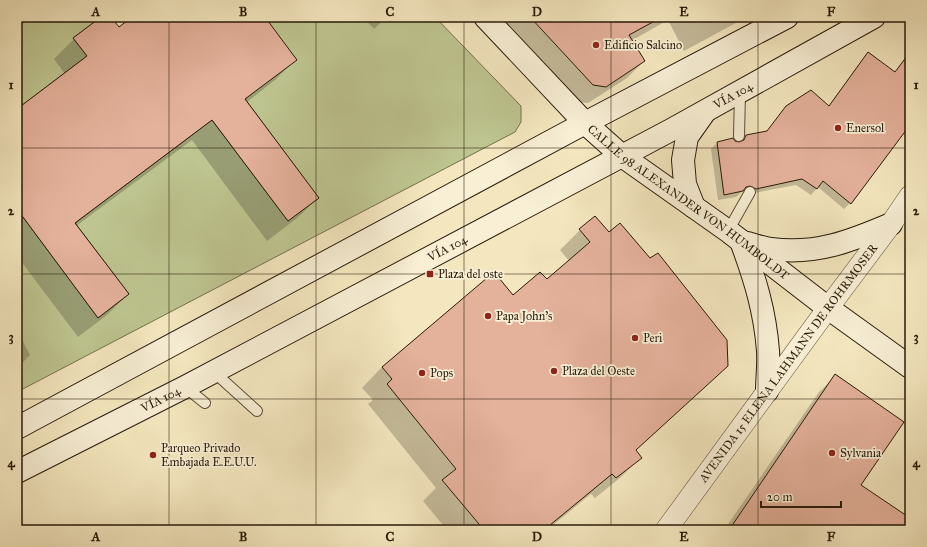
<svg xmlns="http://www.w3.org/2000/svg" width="927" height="547" font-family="'IM FELL Great Primer',serif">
  <rect width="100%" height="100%" fill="#f4e7bf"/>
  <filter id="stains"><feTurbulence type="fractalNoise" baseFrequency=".005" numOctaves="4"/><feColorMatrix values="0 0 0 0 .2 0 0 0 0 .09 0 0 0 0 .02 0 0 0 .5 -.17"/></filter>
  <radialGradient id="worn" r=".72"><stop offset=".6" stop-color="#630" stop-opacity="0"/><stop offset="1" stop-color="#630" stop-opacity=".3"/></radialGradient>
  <!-- green -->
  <g fill="#bec590" stroke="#74704c">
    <path d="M17,17h84l-28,21 14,18 -70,53z"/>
    <path d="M265,17h170l86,89v16l-6,10 -498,260v-183l81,109 31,-24 -54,-71 137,-103 76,101 31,-23 -74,-99z"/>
  </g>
  <!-- shadow -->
  <g fill="#0003">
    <path d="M17,17h18l-18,10z"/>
    <path d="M103,17h7l9,11 14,-11h130l32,43 -20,20 -28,22 71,96 -21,20 -30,23 -75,-101 -116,86 52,68 -21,21 -29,22 -61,-81v-146l48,-36 -11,-15 20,-20z"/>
    <path d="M363,17h24l-13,12z"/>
    <path d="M496,17h251l-63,34 -16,-31 -37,21 13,20 -17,17 -39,25 -12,-1z"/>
    <path d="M910,52v71l-60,80 -6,6 -26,-22 -7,8 -15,-10 -47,9 -6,-3 -7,6 -18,3 -7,-51 6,-6h23l6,-7 20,-4 21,-25h41l34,-47 6,-6 26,19z"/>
    <path d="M580,230l147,136 -21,20 -71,65 5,7 -20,20 -25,20 -4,-4 -44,36h-100l-24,-29 13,-13 -68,-84 5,-4 -11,-12 20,-21 112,-93 19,22 34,-16 22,-19 -9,-11z"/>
    <path d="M17,330l13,25 -13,13z"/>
    <path d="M910,346v8l-4,-3z"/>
    <path d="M836,376l24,109 44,30 6,-9v24h-186l95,-138z"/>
  </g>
  <!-- building -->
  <g fill="#e4b19b" stroke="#291a09">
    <path d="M101,17h10l8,10 13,-10h133l32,43 -52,39 74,99 -31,23 -76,-101 -137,103 54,71 -31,24 -81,-109v-100l70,-53 -14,-18z"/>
    <path d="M530,17h132l-33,18 16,26 -39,26 -13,-2z"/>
    <path d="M868,52l27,20 15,-20v73l-59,79 -28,-23 -6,8 -15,-10 -46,10 -6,-3 -4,1 -3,4 -19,4 -7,-53 16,-4 2,3 4,1 5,-2 2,-5 21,-4 19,-25 25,-16 18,16z"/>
    <path d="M595,216l14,16 11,-9 30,35 8,-5 69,87 1,26 -92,84 6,8 -26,20 -4,-4 -68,56h-60l-42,-50 14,-11 -69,-85 5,-5 -10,-12 112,-95 19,23 27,-23 7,7 43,-37 -11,-13z"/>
    <path d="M835,374l69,48 -43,63 49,33v12h-181z"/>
  </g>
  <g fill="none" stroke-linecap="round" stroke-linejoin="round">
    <!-- lane casing -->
    <g stroke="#5c4d36" stroke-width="12">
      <g id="lane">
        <path d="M739,136l1,-44"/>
        <path d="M728,231l22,-39"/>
        <path d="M214,372l43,39"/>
        <path d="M185,387l20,16"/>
      </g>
    </g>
    <!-- street casing -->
    <g stroke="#5c4d36" stroke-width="22">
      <g id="street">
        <path id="s1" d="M666,530l162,-222 63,-84 19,-28"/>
      </g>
    </g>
    <!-- secondary casing -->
    <g stroke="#291a09" stroke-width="24">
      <g id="secondary">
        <path id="s2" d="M485,17l100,106 37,33 106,75 100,77 82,59"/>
        <path d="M694,207l-9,-23 -2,-24 4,-23 17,-24"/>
        <path d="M741,241c14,38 24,70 27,110 1,13 -1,27 -1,40"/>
        <path d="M747,243c8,2 16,5 24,6 45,6 80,-8 120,-25"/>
        <path d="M17,428l568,-305 202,-106"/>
        <path id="s3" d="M17,472l168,-85 486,-257 203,-113"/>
      </g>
    </g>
    <!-- lane -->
    <use href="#lane" stroke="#f8efd5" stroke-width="10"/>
    <!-- street -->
    <use href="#street" stroke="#f8efd5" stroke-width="21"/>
    <!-- secondary -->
    <use href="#secondary" stroke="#f8efd5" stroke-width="22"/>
  </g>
  <!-- grid -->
  <path fill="none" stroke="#291a09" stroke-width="1" stroke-opacity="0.55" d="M169,17v513M316,17v513M464,17v513M611,17v513M758,17v513M17,148h893M17,274h893M17,399h893"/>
  <!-- markers -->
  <g fill="#8f2418" stroke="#f8efd5" stroke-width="1.5">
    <circle cx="596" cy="45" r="4"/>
    <circle cx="838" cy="128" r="4"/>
    <rect x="426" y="270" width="8" height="8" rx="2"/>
    <circle cx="488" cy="316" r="4"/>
    <circle cx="635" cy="338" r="4"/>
    <circle cx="554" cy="371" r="4"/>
    <circle cx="422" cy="373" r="4"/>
    <circle cx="832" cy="453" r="4"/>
    <circle cx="153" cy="455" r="4"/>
  </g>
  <g text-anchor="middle" stroke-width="3.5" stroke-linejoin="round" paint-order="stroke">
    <!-- poi labels -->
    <g font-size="12" fill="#291a09" stroke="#f8efd5" text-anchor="start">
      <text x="604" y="49">Edificio Salcino</text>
      <text x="846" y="132">Enersol</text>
      <text x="438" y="278">Plaza del oste</text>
      <text x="496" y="320">Papa John's</text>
      <text x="643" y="342">Peri</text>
      <text x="562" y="375">Plaza del Oeste</text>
      <text x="430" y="377">Pops</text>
      <text x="161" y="452">Parqueo Privado<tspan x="161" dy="14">Embajada E.E.U.U.</tspan></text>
      <text x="840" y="457">Sylvania</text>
    </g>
    <!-- street labels -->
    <g font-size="12" fill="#291a09" stroke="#f8efd5">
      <text dy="4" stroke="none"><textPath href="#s3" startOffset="809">VÍA 104</textPath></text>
      <text dy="4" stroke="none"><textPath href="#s2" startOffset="276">CALLE 98 ALEXANDER VON HUMBOLDT</textPath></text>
      <text dy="4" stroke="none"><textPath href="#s3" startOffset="485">VÍA 104</textPath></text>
      <text dy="4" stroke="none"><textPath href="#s1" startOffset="207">AVENIDA 15 ELENA LAHMANN DE ROHRMOSER</textPath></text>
      <text dy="4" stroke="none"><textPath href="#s3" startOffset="161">VÍA 104</textPath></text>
    </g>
  </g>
  <!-- margin -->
  <rect width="927" height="547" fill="none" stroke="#f4e7bf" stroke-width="44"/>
  <!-- scale -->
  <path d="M761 501v6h80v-6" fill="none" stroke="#291a09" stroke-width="2"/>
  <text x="767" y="501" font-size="12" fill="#291a09" stroke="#f8efd5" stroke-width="3" paint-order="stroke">20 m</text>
  <rect x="22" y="22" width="883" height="503" fill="none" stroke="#291a09" stroke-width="1.5"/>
  <g font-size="13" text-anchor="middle" font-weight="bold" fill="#291a09">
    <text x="96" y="16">A</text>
    <text x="243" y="16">B</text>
    <text x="390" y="16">C</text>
    <text x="537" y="16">D</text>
    <text x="684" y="16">E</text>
    <text x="831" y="16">F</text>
    <text x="11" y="89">1</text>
    <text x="916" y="89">1</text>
    <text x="11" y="215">2</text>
    <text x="916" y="215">2</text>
    <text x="11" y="341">3</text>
    <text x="916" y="341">3</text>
    <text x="11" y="467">4</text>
    <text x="916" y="467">4</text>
    <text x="96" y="541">A</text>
    <text x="243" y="541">B</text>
    <text x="390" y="541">C</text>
    <text x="537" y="541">D</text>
    <text x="684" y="541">E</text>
    <text x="831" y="541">F</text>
  </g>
  <rect width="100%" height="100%" filter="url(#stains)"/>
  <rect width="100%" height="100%" fill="url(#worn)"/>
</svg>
